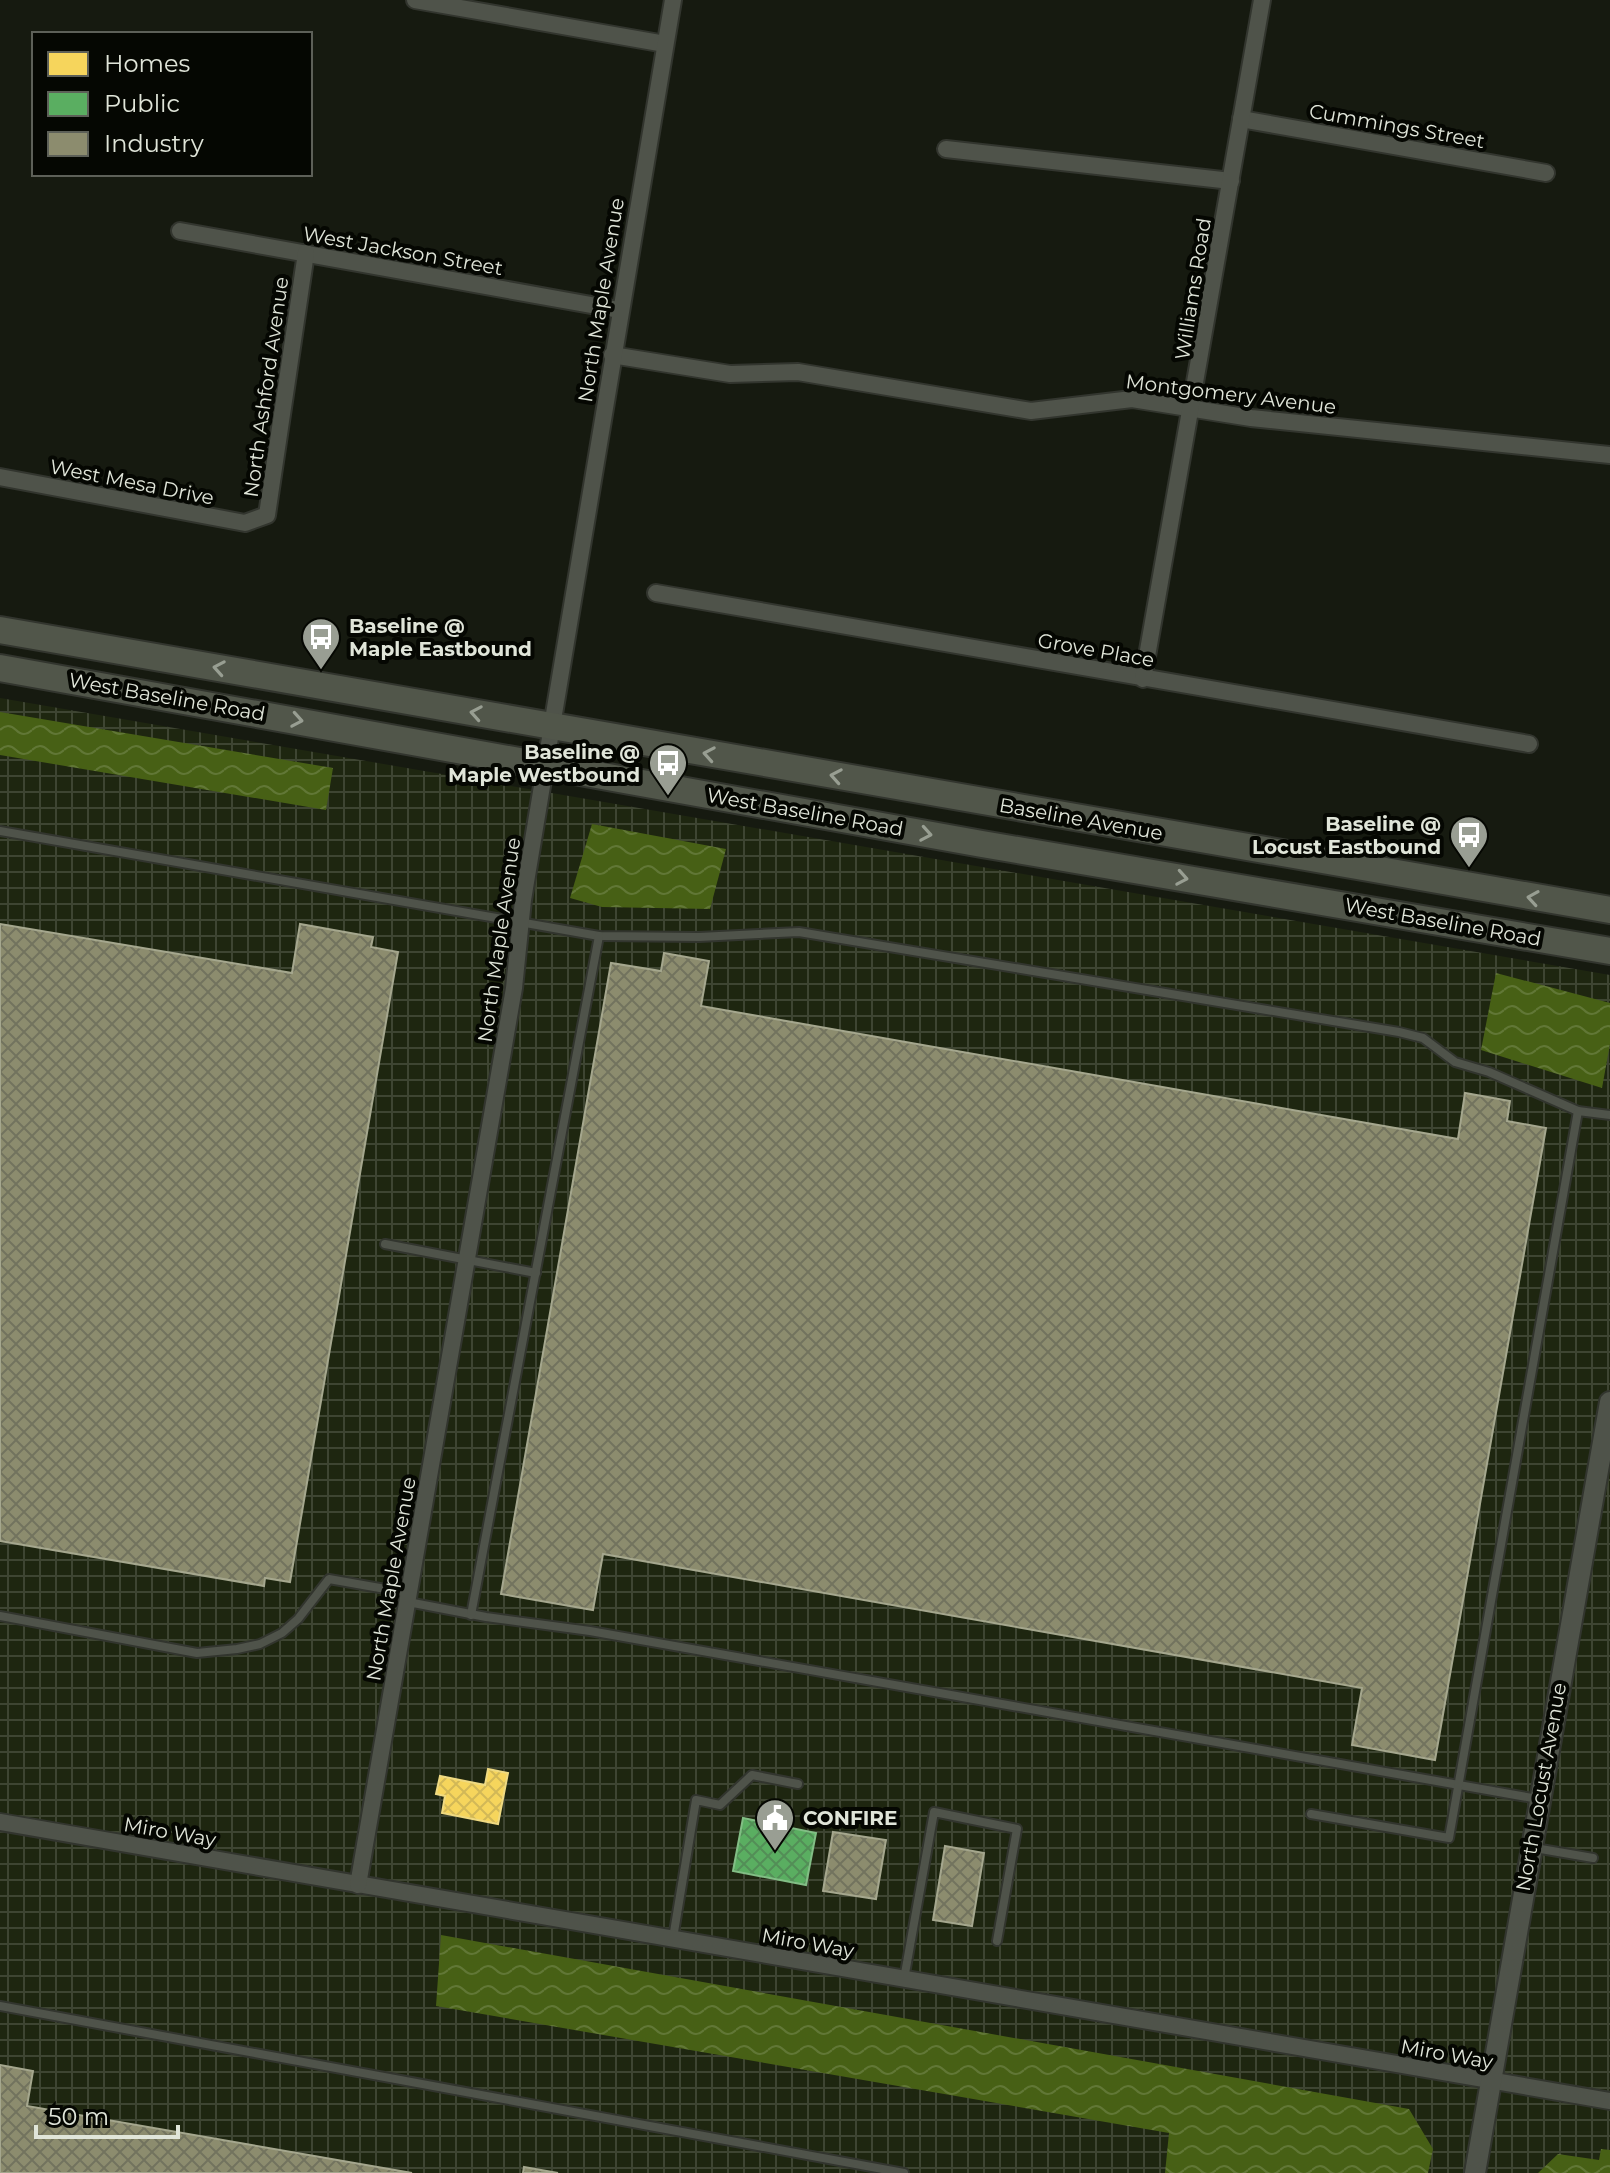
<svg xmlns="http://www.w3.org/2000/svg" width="1610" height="2173" font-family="Montserrat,sans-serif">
  <defs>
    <pattern id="industrial-grid" width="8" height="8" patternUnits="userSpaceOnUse" patternTransform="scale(2)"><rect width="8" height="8" fill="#1e2610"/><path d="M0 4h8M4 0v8" fill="none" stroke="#3e4532"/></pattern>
    <pattern id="water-waves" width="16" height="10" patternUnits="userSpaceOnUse" patternTransform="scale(2)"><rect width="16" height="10" fill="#476015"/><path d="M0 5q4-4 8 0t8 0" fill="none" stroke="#617736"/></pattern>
    <pattern id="homes-cross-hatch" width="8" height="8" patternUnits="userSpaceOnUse" patternTransform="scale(2)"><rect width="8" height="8" fill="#f6d55c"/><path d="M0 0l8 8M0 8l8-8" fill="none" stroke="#d2b857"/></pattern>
    <pattern id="public-cross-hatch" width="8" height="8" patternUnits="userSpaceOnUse" patternTransform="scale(2)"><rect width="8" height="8" fill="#5aae61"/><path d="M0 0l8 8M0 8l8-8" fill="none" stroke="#538e57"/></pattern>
    <pattern id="industry-cross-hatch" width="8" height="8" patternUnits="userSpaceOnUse" patternTransform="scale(2)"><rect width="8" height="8" fill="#8c8c6e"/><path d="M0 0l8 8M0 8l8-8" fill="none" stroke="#72735e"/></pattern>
  </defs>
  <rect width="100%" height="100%" fill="#161a10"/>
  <!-- industrial -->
  <path fill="url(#industrial-grid)" d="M0,698l1610,277v1198h-1610z"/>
  <!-- water -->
  <g fill="url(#water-waves)">
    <path d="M0,712l333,56 -7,42 -326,-55z"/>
    <path d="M592,824l134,25 -16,60 -108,-2 -32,-9z"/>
    <path d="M1496,973l114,30v41l-8,44 -121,-38z"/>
    <path d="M441,1935l968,174 24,40 -5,24h-263l4,-40 -733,-127z"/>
    <path d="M1601,2149l9,1v23h-72l20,-19 41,6z"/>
  </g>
  <!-- homes -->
  <path fill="url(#homes-cross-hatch)" stroke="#efda82" stroke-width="2" d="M488,1769l20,4 -10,51 -56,-11 3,-17 -9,-2 4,-18 45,9z"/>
  <!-- public -->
  <path fill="url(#public-cross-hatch)" stroke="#82be85" stroke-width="2" d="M743,1818l73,15 -10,52 -73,-14z"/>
  <!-- industry -->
  <g fill="url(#industry-cross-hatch)" stroke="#a5a78e" stroke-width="2">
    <path d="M0,924l292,49 8,-49 73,13 -2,10 27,5 -108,630 -25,-4 -1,8 -264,-45z"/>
    <path d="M664,953l45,8 -8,45 757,133 7,-46 45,8 -3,20 39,7 -111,632 -83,-15 10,-57 -759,-134 -10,56 -92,-16 110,-631 50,8z"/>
    <path d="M833,1832l53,8 -10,59 -53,-8z"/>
    <path d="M945,1846l39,7 -12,73 -39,-6z"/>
    <path d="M0,2065l33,6 -6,35 385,67h-412z"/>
    <path d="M524,2167l34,6h-35z"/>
  </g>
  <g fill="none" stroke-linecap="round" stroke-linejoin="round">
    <!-- service casing -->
    <g stroke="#32352e" stroke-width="12">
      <g id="service">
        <path d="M0,831l599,105 100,1 100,-5 600,100 24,6 32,24 34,10 89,39"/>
        <path d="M385,1244l151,29"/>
        <path d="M408,1602l78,15 104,14 948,168"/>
        <path d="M471,1615l128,-679"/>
        <path d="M0,1616l197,37 40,-4 23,-5 22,-11 16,-14 31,-40 79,14"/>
        <path d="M1311,1814l138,24 129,-727 32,4"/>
        <path d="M1535,1848l58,10"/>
        <path d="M673,1938l23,-138 24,5 32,-30 46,9"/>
        <path d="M904,1979l30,-167 83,17 -20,112"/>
        <path d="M0,2006l904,167"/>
      </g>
    </g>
    <!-- minor casing -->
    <g stroke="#32352e" stroke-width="20">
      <g id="minor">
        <path d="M415,0l250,44"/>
        <path d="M1241,119l305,54"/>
        <path d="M946,149l285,32"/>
        <path d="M180,231l439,79"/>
        <path d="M612,355l118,19 68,-2 233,39 101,-12 119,19 359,37"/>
        <path d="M0,477l245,46 22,-8 39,-262"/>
        <path d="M656,593l873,151"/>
        <path d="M1143,679l119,-679"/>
        <path d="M0,1822l1610,279"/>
        <path d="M358,1885l156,-897 9,-88 150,-900"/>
      </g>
    </g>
    <!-- tertiary casing -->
    <g stroke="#32352e" stroke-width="24">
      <path id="tertiary" d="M1475,2173l135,-771"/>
    </g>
    <!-- primary casing -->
    <g stroke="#32352e" stroke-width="30">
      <g id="primary">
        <path d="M0,630l1610,280"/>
        <path d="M0,668l982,176 628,107"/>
      </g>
    </g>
    <!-- service -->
    <use href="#service" stroke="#4f534a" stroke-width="8"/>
    <!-- minor -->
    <use href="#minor" stroke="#4f534a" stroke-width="16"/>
    <!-- tertiary -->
    <use href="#tertiary" stroke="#4f534a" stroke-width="20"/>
    <!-- primary -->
    <use href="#primary" stroke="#51564a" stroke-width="26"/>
  </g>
  <!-- one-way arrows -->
  <defs><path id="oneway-chevron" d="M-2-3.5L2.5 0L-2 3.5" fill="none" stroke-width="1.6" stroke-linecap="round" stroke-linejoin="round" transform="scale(2)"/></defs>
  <g stroke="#989e92">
    <use href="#oneway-chevron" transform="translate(219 668) rotate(-170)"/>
    <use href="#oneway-chevron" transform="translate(476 713) rotate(-170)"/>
    <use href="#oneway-chevron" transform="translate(297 720) rotate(10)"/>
    <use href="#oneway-chevron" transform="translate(709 754) rotate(-170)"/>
    <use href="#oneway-chevron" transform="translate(836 776) rotate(-170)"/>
    <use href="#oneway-chevron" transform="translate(926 834) rotate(10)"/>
    <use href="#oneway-chevron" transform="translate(1182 878) rotate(10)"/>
    <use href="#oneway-chevron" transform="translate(1533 898) rotate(-171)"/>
  </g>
  <!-- icons -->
  <defs>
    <g id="bus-pin" transform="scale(2)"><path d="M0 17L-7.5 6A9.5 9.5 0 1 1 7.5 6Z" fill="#999e93" stroke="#050702"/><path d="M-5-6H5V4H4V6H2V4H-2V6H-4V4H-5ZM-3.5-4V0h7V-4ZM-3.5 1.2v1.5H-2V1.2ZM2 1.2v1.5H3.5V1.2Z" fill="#fff"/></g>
    <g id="civic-pin" transform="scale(2)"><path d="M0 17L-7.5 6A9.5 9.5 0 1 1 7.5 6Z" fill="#999e93" stroke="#050702"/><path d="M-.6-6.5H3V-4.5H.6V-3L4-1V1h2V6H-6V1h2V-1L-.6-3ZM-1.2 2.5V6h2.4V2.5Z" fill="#fff"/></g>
  </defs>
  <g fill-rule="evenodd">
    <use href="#bus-pin" x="321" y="637"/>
    <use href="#bus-pin" x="668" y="763"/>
    <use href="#bus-pin" x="1469" y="835"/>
    <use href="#civic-pin" x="775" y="1818"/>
  </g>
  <g text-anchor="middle" stroke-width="8" stroke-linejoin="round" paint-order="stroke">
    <!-- street labels -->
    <g font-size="20" fill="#e0e5d9" stroke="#050702">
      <text transform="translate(1397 126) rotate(10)" y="7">Cummings Street</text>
      <text transform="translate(403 251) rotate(10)" y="7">West Jackson Street</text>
      <text transform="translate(1193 289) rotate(-81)" y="7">Williams Road</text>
      <text transform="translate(601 300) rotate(-81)" y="7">North Maple Avenue</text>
      <text transform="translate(266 387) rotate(-82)" y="7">North Ashford Avenue</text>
      <text transform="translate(1231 394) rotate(7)" y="7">Montgomery Avenue</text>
      <text transform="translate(132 482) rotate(11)" y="7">West Mesa Drive</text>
      <text transform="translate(1096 650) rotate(10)" y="7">Grove Place</text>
      <text transform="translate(167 697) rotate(10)" y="7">West Baseline Road</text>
      <text transform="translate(805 812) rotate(10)" y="7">West Baseline Road</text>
      <text transform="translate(1081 819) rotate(10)" y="7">Baseline Avenue</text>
      <text transform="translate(1443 922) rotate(10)" y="7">West Baseline Road</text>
      <text transform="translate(499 940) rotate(-82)" y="7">North Maple Avenue</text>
      <text transform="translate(391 1579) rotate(-80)" y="7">North Maple Avenue</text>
      <text transform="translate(1541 1787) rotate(-80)" y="7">North Locust Avenue</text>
      <text transform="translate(170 1832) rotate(10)" y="7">Miro Way</text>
      <text transform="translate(808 1943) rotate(10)" y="7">Miro Way</text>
      <text transform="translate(1447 2054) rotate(10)" y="7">Miro Way</text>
    </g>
    <!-- poi labels -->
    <g font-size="20" font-weight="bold" fill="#e0e5d9" stroke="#050702" text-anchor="start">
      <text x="349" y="633">Baseline @<tspan x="349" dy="23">Maple Eastbound</tspan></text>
      <text x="640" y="759" text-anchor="end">Baseline @<tspan x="640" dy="23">Maple Westbound</tspan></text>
      <text x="1441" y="831" text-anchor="end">Baseline @<tspan x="1441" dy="23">Locust Eastbound</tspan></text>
      <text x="803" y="1825">CONFIRE</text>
    </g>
  </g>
  <!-- legend -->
  <rect x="32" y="32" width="280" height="144" fill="#050702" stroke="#5d6058" stroke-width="2"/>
  <rect x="48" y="52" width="40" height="24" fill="#f6d55c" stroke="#5d6058" stroke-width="2"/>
  <text x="104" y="72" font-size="24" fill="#e0e5d9">Homes</text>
  <rect x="48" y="92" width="40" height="24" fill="#5aae61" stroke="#5d6058" stroke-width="2"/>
  <text x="104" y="112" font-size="24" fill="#e0e5d9">Public</text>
  <rect x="48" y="132" width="40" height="24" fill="#8c8c6e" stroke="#5d6058" stroke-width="2"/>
  <text x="104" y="152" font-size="24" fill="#e0e5d9">Industry</text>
  <!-- scale -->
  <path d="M36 2125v12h142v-12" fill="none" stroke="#e0e5d9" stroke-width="4"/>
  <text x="48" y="2125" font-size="24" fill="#e0e5d9" stroke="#050702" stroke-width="6" paint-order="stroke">50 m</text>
</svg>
